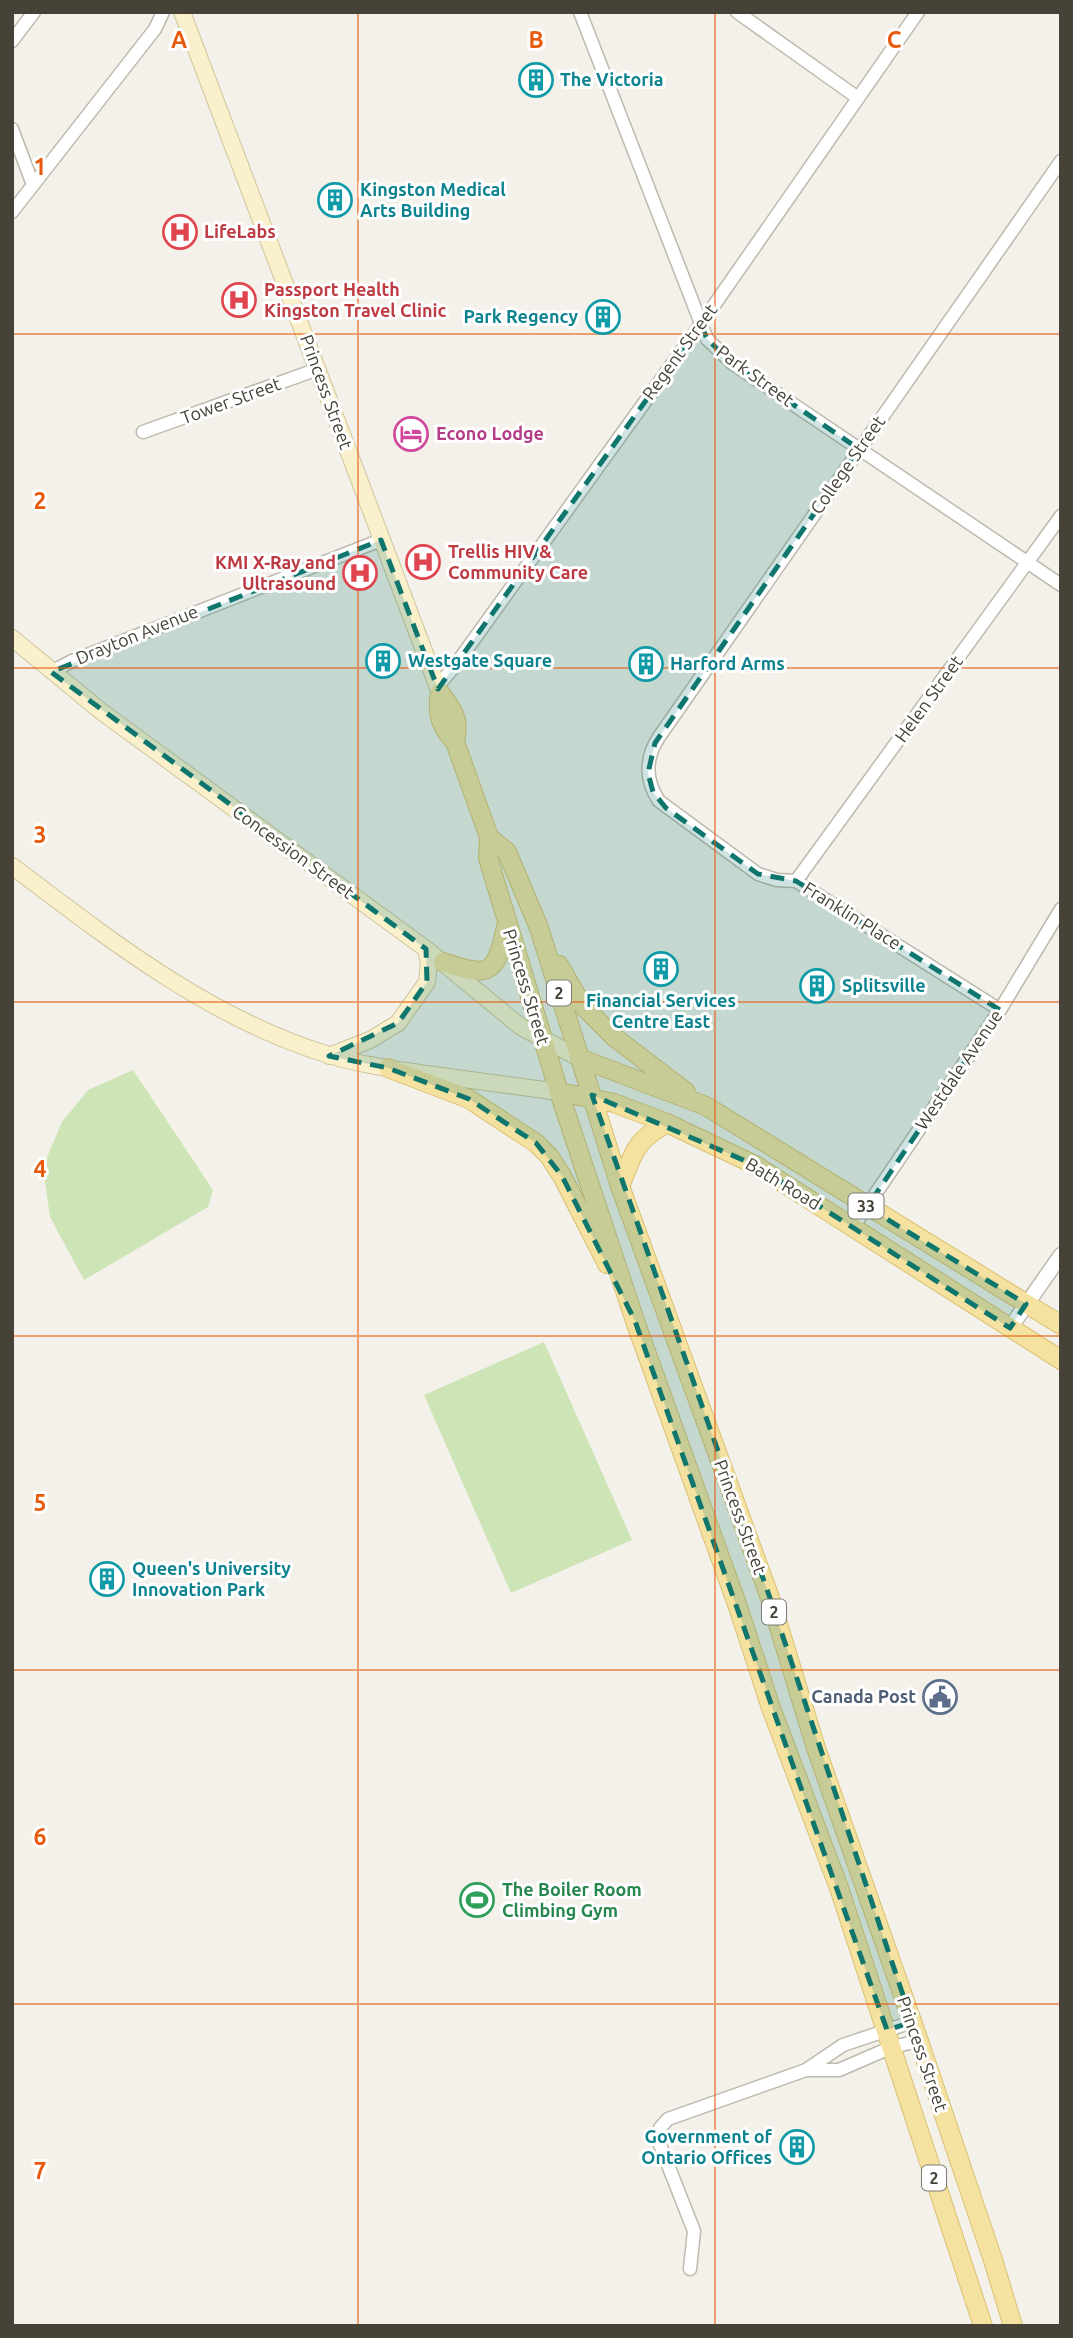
<svg xmlns="http://www.w3.org/2000/svg" width="1073" height="2338" font-family="Ubuntu,sans-serif">
  <rect width="100%" height="100%" fill="#f3f1e9"/>
  <!-- green -->
  <g fill="#cde4b6">
    <path d="M133,1070l80,120 -5,17 -124,73 -34,-63 -7,-50 19,-45 26,-32z"/>
    <path d="M544,1342l88,198 -121,53 -87,-198z"/>
  </g>
  <g fill="none" stroke-linecap="round" stroke-linejoin="round">
    <!-- minor casing -->
    <g stroke="#beb9ad" stroke-width="15">
      <g id="minor">
        <path d="M580,12l127,327 25,24 329,222"/>
        <path d="M737,12l121,86"/>
        <path d="M12,41l22,-29"/>
        <path d="M12,129l21,56"/>
        <path d="M12,212l143,-183 8,-17"/>
        <path d="M143,432l175,-63"/>
        <path d="M51,672l21,-11 309,-121"/>
        <path d="M437,687l17,-20 247,-343 217,-312"/>
        <path d="M796,881l265,-365"/>
        <path d="M1000,1010l-204,-129 -19,-1 -19,-6 -99,-73c-14,-21 -14,-43 0,-64l402,-576"/>
        <path d="M853,1227l147,-217 61,-101"/>
        <path d="M807,2070h32l53,-23 27,-6"/>
        <path d="M690,2269l4,-38 -35,-89 1,-14 8,-9 138,-49 37,-25 69,-23"/>
      </g>
    </g>
    <!-- tertiary casing -->
    <g stroke="#beb9ad" stroke-width="17">
      <path id="tertiary" d="M1010,1328l51,-73"/>
    </g>
    <!-- secondary casing -->
    <g stroke="#cfc59d" stroke-width="18">
      <g id="secondary">
        <path d="M182,12l258,681"/>
        <path d="M12,638l90,74 324,237 95,78 58,31"/>
        <path d="M12,866c98,74 198,153 317,189 31,10 66,14 98,19 44,6 88,12 132,18"/>
        <path d="M329,1056l41,-16 28,-17 29,-41 2,-19 -3,-14"/>
      </g>
    </g>
    <!-- primary casing -->
    <g stroke="#dac071" stroke-width="20">
      <g id="primary">
        <path d="M440,693c-4,19 1,35 15,49l34,95 -1,21 71,234 76,229 103,286 33,101 68,180 144,438"/>
        <path d="M440,693c14,18 20,26 15,49"/>
        <path d="M489,837l18,15 32,76 81,258 150,412 46,150 103,293 74,219 20,66"/>
        <path d="M443,962c44,15 53,15 63,-35"/>
        <path d="M559,965l23,40 32,32 72,55"/>
        <path d="M579,1058l127,48 355,219"/>
        <path d="M388,1068l81,31 67,44 13,13 13,20 45,88"/>
        <path d="M559,1092l55,11 53,20 88,42 306,195"/>
        <path d="M620,1186c14,-33 14,-45 47,-63"/>
      </g>
    </g>
    <!-- minor -->
    <use href="#minor" stroke="#fff" stroke-width="12"/>
    <!-- tertiary -->
    <use href="#tertiary" stroke="#fff" stroke-width="14"/>
    <!-- secondary -->
    <use href="#secondary" stroke="#faf1cc" stroke-width="16"/>
    <!-- primary -->
    <use href="#primary" stroke="#f6e2a0" stroke-width="18"/>
  </g>
  <!-- marked area -->
  <path fill="#0f766e" fill-opacity="0.2" stroke="#0f766e" stroke-width="5" stroke-dasharray="14 9" stroke-linejoin="round" d="M701,324l6,15 25,24 127,86 -204,294 -7,30 5,19 13,16 92,66 38,7 204,129 -133,197 159,97 -16,24 -255,-163 -163,-70 178,503 142,424 -25,8 -252,-709 -73,-145 -26,-33 -67,-44 -81,-31 -59,-12 69,-33 29,-41 -1,-33 -375,-277 330,-132 57,149z"/>
  <!-- grid -->
  <path fill="none" stroke="#e8590c" stroke-width="2" stroke-opacity="0.55" d="M358,12v2314M715,12v2314M12,334h1049M12,668h1049M12,1002h1049M12,1336h1049M12,1670h1049M12,2004h1049"/>
  <!-- icons -->
  <defs>
    <g id="building-ring" transform="scale(1.75)"><circle r="9.5" fill="#fff" stroke="#0f9aa8" stroke-width="1.5"/><path d="M-4-6H4V6H1V3H-1V6H-4ZM-2.5-4.3h1.7v1.8h-1.7ZM.8-4.3h1.7v1.8H.8ZM-2.5-1h1.7V.8h-1.7ZM.8-1h1.7V.8H.8Z" fill="#0f9aa8"/></g>
    <g id="hospital-ring" transform="scale(1.75)"><circle r="9.5" fill="#fff" stroke="#e0444e" stroke-width="1.5"/><path d="M-5-5h3v3.5h4V-5h3V5h-3V1.5h-4V5h-3Z" fill="#e0444e"/></g>
    <g id="hotel-ring" transform="scale(1.75)"><circle r="9.5" fill="#fff" stroke="#d1479c" stroke-width="1.5"/><path d="M-6-4.5h1.5V1H6V5H4.5V3h-9V5H-6ZM-4 0a1.8 1.8 0 1 1 3.6 0ZM.5 0V-2.5h3Q6-2.5 6 0Z" fill="#d1479c"/></g>
    <g id="civic-ring" transform="scale(1.75)"><circle r="9.5" fill="#fff" stroke="#5c6f8a" stroke-width="1.5"/><path d="M-.6-6.5H3V-4.5H.6V-3L4-1V1h2V6H-6V1h2V-1L-.6-3ZM-1.2 2.5V6h2.4V2.5Z" fill="#5c6f8a"/></g>
    <g id="stadium-ring" transform="scale(1.75)"><circle r="9.5" fill="#fff" stroke="#2e9e5b" stroke-width="1.5"/><path d="M0-5a6.5 5 0 1 0 0 10a6.5 5 0 1 0 0-10ZM-3.5-1.8h7v3.6h-7Z" fill="#2e9e5b"/></g>
  </defs>
  <g fill-rule="evenodd">
    <use href="#building-ring" x="536" y="80"/>
    <use href="#building-ring" x="335" y="200"/>
    <use href="#hospital-ring" x="180" y="232"/>
    <use href="#hospital-ring" x="239" y="300"/>
    <use href="#building-ring" x="603" y="317"/>
    <use href="#hotel-ring" x="411" y="434"/>
    <use href="#hospital-ring" x="423" y="562"/>
    <use href="#hospital-ring" x="360" y="573"/>
    <use href="#building-ring" x="383" y="661"/>
    <use href="#building-ring" x="646" y="664"/>
    <use href="#building-ring" x="661" y="969"/>
    <use href="#building-ring" x="817" y="986"/>
    <use href="#building-ring" x="107" y="1579"/>
    <use href="#civic-ring" x="940" y="1697"/>
    <use href="#stadium-ring" x="477" y="1900"/>
    <use href="#building-ring" x="797" y="2147"/>
  </g>
  <g text-anchor="middle" stroke-width="6" stroke-linejoin="round" paint-order="stroke">
    <!-- shield labels -->
    <g fill="#fff" stroke="#7e7b74" stroke-width="2">
      <rect x="547" y="980.5" width="24" height="25" rx="5"/>
      <rect x="848.5" y="1193.5" width="35" height="25" rx="5"/>
      <rect x="762" y="1599.5" width="24" height="25" rx="5"/>
      <rect x="922" y="2165.5" width="24" height="25" rx="5"/>
    </g>
    <g font-size="16" font-weight="bold" fill="#464238">
      <text x="559" y="999">2</text>
      <text x="866" y="1212">33</text>
      <text x="774" y="1618">2</text>
      <text x="934" y="2184">2</text>
    </g>
    <!-- culture labels -->
    <g font-size="18" font-weight="bold" fill="#0d838f" stroke="#fff" text-anchor="start">
      <text x="560" y="86">The Victoria</text>
      <text x="360" y="196">Kingston Medical<tspan x="360" dy="21">Arts Building</tspan></text>
      <text x="578" y="323" text-anchor="end">Park Regency</text>
      <text x="408" y="667">Westgate Square</text>
      <text x="670" y="670">Harford Arms</text>
      <text x="842" y="992">Splitsville</text>
      <text x="661" y="1007" text-anchor="middle">Financial Services<tspan x="661" dy="21">Centre East</tspan></text>
      <text x="132" y="1575">Queen's University<tspan x="132" dy="21">Innovation Park</tspan></text>
      <text x="772" y="2143" text-anchor="end">Government of<tspan x="772" dy="21">Ontario Offices</tspan></text>
    </g>
    <!-- health labels -->
    <g font-size="18" font-weight="bold" fill="#be3a42" stroke="#fff" text-anchor="start">
      <text x="204" y="238">LifeLabs</text>
      <text x="264" y="296">Passport Health<tspan x="264" dy="21">Kingston Travel Clinic</tspan></text>
      <text x="448" y="558">Trellis HIV &amp;<tspan x="448" dy="21">Community Care</tspan></text>
      <text x="336" y="569" text-anchor="end">KMI X-Ray and<tspan x="336" dy="21">Ultrasound</tspan></text>
    </g>
    <!-- street labels -->
    <g font-size="18" fill="#464238" stroke="#fff">
      <text transform="translate(680 352) rotate(-54)" y="6">Regent Street</text>
      <text transform="translate(755 376) rotate(36)" y="6">Park Street</text>
      <text transform="translate(326 392) rotate(70)" y="6">Princess Street</text>
      <text transform="translate(231 401) rotate(-20)" y="6">Tower Street</text>
      <text transform="translate(848 465) rotate(-55)" y="6">College Street</text>
      <text transform="translate(137 635) rotate(-22)" y="6">Drayton Avenue</text>
      <text transform="translate(929 699) rotate(-54)" y="6">Helen Street</text>
      <text transform="translate(293 852) rotate(36)" y="6">Concession Street</text>
      <text transform="translate(852 916) rotate(32)" y="6">Franklin Place</text>
      <text transform="translate(526 987) rotate(73)" y="6">Princess Street</text>
      <text transform="translate(959 1070) rotate(-56)" y="6">Westdale Avenue</text>
      <text transform="translate(783 1184) rotate(31)" y="6">Bath Road</text>
      <text transform="translate(740 1517) rotate(70)" y="6">Princess Street</text>
      <text transform="translate(922 2054) rotate(71)" y="6">Princess Street</text>
    </g>
    <!-- hotel labels -->
    <g font-size="18" font-weight="bold" fill="#b23c85" stroke="#fff" text-anchor="start">
      <text x="436" y="440">Econo Lodge</text>
    </g>
    <!-- service labels -->
    <g font-size="18" font-weight="bold" fill="#4e5e75" stroke="#fff" text-anchor="end">
      <text x="916" y="1703">Canada Post</text>
    </g>
    <!-- leisure labels -->
    <g font-size="18" font-weight="bold" fill="#27864d" stroke="#fff" text-anchor="start">
      <text x="502" y="1896">The Boiler Room<tspan x="502" dy="21">Climbing Gym</tspan></text>
    </g>
  </g>
  <g font-size="23" text-anchor="middle" font-weight="bold" fill="#e8590c" stroke="#fff" stroke-width="6" stroke-linejoin="round" paint-order="stroke">
    <text x="179" y="48">A</text>
    <text x="536" y="48">B</text>
    <text x="894" y="48">C</text>
    <text x="40" y="175">1</text>
    <text x="40" y="509">2</text>
    <text x="40" y="843">3</text>
    <text x="40" y="1177">4</text>
    <text x="40" y="1511">5</text>
    <text x="40" y="1845">6</text>
    <text x="40" y="2179">7</text>
  </g>
  <!-- border -->
  <rect width="1073" height="2338" fill="none" stroke="#464238" stroke-width="28"/>
</svg>
